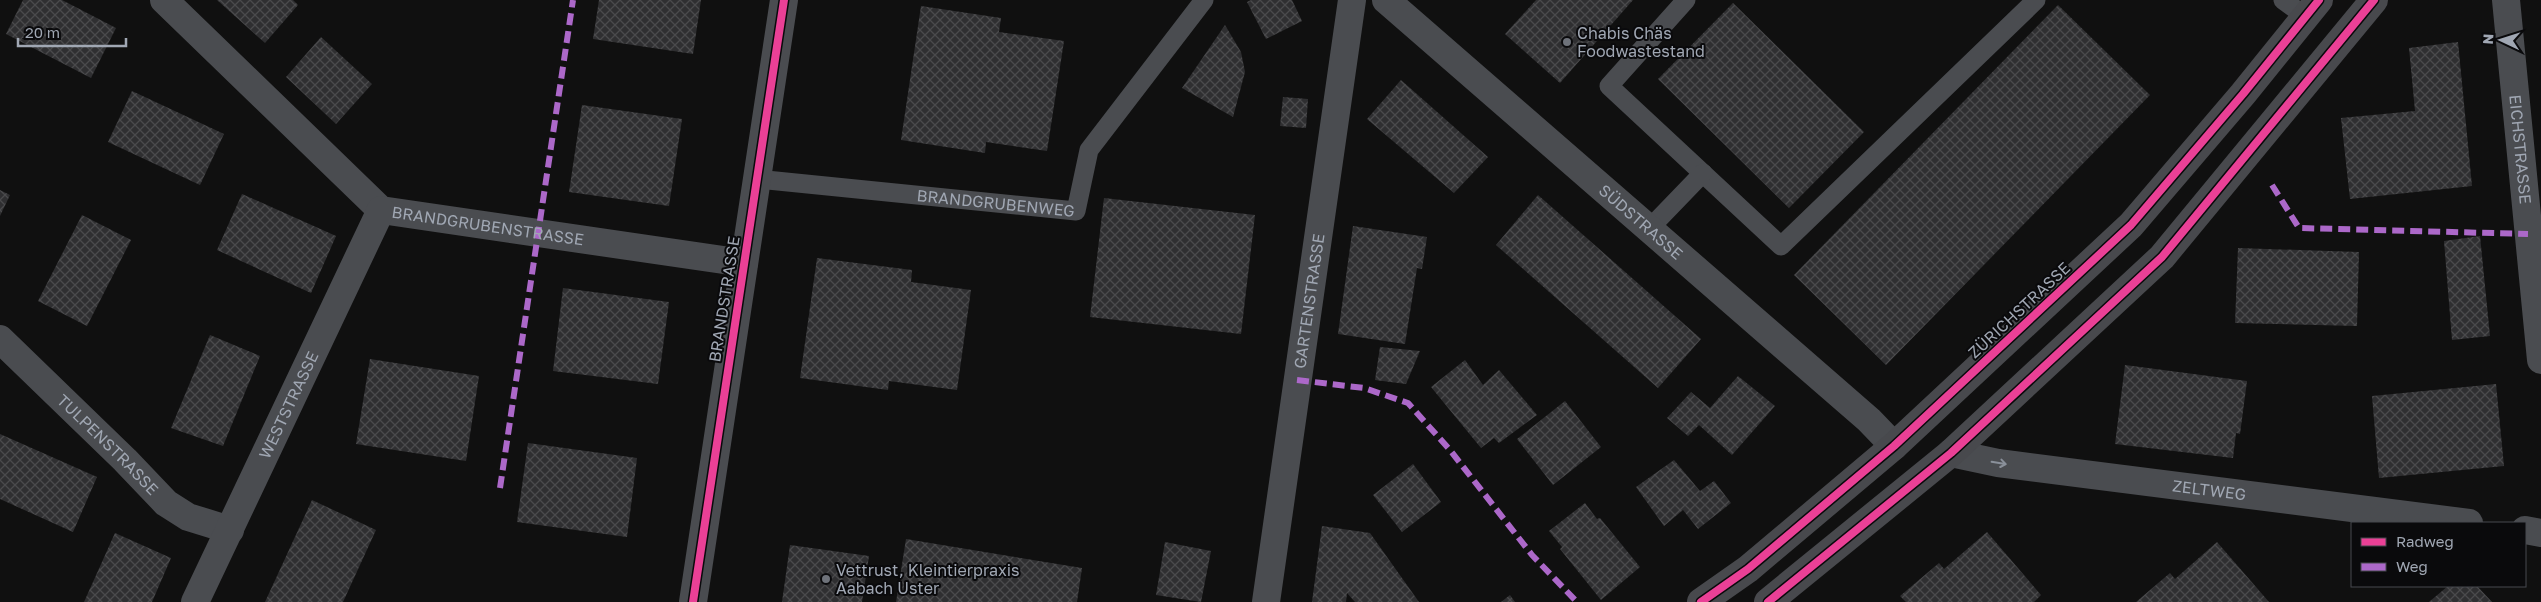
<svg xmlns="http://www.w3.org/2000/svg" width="2541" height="602" font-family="'Golos Text',sans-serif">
  <defs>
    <pattern id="building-cross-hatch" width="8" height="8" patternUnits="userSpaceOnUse" patternTransform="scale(1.25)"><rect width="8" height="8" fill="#2f2f31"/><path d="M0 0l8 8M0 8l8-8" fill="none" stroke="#4a4a4c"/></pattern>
  </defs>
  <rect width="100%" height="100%" fill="#101010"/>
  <!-- building -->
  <g fill="url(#building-cross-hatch)">
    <path d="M23,0h39l54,28 -25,50 -85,-44z"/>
    <path d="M217,0h76l5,5 -33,38z"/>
    <path d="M599,0h102l-8,54 -100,-15z"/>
    <path d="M1251,0h41l10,21 -36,18 -19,-37z"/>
    <path d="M1536,0h97l-73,83 -55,-49z"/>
    <path d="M1733,3l131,129 -75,76 -131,-129z"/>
    <path d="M2058,5l92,90 -264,270 -92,-90z"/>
    <path d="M921,6l80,12 -2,14 65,9 -17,110 -61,-9 -1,11 -84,-13z"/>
    <path d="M1225,25l16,27 4,20 -12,45 -51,-29z"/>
    <path d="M321,37l51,47 -36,40 -50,-47z"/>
    <path d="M2458,42l14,144 -122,13 -9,-81 74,-7 -6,-63z"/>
    <path d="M1401,80l87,77 -34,36 -87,-74z"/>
    <path d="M132,91l92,43 -24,51 -92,-43z"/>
    <path d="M1283,97l25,2 -2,29 -26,-2z"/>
    <path d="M582,105l100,14 -13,87 -100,-14z"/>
    <path d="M0,190l10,5 -10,21z"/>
    <path d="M242,194l94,42 -25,57 -94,-43z"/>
    <path d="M1538,195l163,144 -43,49 -162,-143z"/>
    <path d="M1104,198l151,17 -14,119 -151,-17z"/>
    <path d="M82,215l49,25 -44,86 -49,-25z"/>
    <path d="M1353,226l74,11 -5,32 -5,-1 -12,76 -67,-10z"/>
    <path d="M2480,236l10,100 -38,4 -8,-99z"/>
    <path d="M2238,248l121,4 -2,74 -122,-3z"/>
    <path d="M817,258l95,12 -1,12 60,8 -14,100 -68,-9 -1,9 -88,-12z"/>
    <path d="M563,288l106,14 -11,82 -105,-13z"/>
    <path d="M210,335l50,21 -37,90 -52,-18z"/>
    <path d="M1380,347l40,4 -14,33 -31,-4z"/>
    <path d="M370,359l109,17 -13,85 -110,-17z"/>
    <path d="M1465,360l18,25 16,-15 38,45 -38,28 -5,-5 -13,10 -50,-61z"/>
    <path d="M2125,365l122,16 -7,53 -4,-1 -3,25 -118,-14z"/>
    <path d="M1738,376l37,30 -43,49 -33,-30 -11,11 -21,-18 24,-26 19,16z"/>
    <path d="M2496,384l8,82 -125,12 -7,-82z"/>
    <path d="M1565,401l36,46 -48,38 -36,-46z"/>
    <path d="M0,434l97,43 -24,55 -73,-33z"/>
    <path d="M528,443l109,15 -10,79 -110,-15z"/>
    <path d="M1674,460l26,31 14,-10 17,22 -33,26 -15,-19 -19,16 -28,-39z"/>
    <path d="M1413,464l28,38 -39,30 -29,-37z"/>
    <path d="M312,500l64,30 -33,72h-78z"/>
    <path d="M1585,503l12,16 3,-1 40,49 -39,33 -41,-51 2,-2 -13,-16z"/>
    <path d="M1322,526l48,7 49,69h-64l-8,-9 -1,9h-34z"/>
    <path d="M1987,532l54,63 -7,7h-128l-6,-6 39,-33 5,6z"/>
    <path d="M115,533l56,25 -19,44h-68z"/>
    <path d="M906,539l176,29 -5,34h-181z"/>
    <path d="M1165,542l46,9 -10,51 -45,-7z"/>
    <path d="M2217,542l52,60h-133l34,-29 5,6z"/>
    <path d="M790,545l79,11 -7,46h-80z"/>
    <path d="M2448,586h29l15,16h-63z"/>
    <path d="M1510,595l5,7h-14z"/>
  </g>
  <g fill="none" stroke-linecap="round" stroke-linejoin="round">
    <!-- lane -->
    <g stroke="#4a4c50" stroke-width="19">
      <path d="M1686,0l-77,86 172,160 255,-246"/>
      <path d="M2283,0l23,17"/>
      <path id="s1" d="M757,179l319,32 13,-61 115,-150"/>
      <path d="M1649,229l54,-56"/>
    </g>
    <!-- street -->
    <g stroke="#4a4c50" stroke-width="28">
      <path id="s2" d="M164,0l217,210 363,53"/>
      <path id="s3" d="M1386,0l483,420 25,26"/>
      <path id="s4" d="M2506,0l35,360"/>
      <path id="s5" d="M0,339l125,121 41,43 22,14 42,13"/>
      <path id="s6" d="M1951,453l47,10 471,60"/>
      <path d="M2525,530l16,3"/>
      <path id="s7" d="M195,602l186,-392"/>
      <path d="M693,602l91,-602"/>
      <path id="s8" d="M1266,602l86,-602"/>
    </g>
    <!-- secondary -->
    <g stroke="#48494d" stroke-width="28">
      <path d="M1701,602l47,-33 146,-123 237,-221 112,-131 76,-94"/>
      <path d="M1768,602l183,-149 211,-196 212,-257"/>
    </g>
    <!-- quiet -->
    <g stroke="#ac68c9" stroke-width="6" stroke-dasharray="12 6" stroke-linecap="butt">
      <path d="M2272,185l27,43 229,6"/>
      <path d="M1297,380l67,8 44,15 42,47 82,105 45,47"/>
      <path d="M500,488l73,-488"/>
    </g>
    <!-- cycleway casing -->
    <g stroke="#0a0a0c" stroke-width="11">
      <g id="cycleway">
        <path d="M693,602l91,-602"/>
        <path d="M1701,602l47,-33 146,-123 237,-221 112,-131 76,-94"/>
        <path d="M1768,602l183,-149 211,-196 212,-257"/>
      </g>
    </g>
    <!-- cycleway -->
    <use href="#cycleway" stroke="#ea4096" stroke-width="8"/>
  </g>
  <!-- one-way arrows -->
  <defs><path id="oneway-shaft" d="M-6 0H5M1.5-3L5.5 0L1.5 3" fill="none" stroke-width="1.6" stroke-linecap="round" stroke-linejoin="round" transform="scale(1.25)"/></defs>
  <use stroke="#8a909a" href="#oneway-shaft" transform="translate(1999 463) rotate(9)"/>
  <!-- markers -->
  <g fill="#6e727a" stroke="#0a0a0c" stroke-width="2">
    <circle cx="1567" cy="42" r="5"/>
    <circle cx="826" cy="579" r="5"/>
  </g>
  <g text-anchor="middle" stroke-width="4" stroke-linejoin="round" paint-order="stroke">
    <!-- poi labels -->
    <g font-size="16" fill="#a0a7b3" stroke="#0a0a0c" text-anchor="start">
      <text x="1577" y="39">Chabis Chäs<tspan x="1577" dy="18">Foodwastestand</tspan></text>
      <text x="836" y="576">Vettrust, Kleintierpraxis<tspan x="836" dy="18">Aabach Uster</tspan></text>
    </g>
    <!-- street labels -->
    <g font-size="16" fill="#a0a7b3" stroke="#0a0a0c">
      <text dy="6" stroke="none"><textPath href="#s4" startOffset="150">EICHSTRASSE</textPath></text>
      <text dy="6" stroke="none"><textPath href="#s1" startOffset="240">BRANDGRUBENWEG</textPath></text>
      <text dy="6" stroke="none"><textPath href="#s3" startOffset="338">SÜDSTRASSE</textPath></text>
      <text dy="6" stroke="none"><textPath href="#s2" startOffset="410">BRANDGRUBENSTRASSE</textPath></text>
      <text transform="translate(724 299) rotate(-81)" y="6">BRANDSTRASSE</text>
      <text dy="6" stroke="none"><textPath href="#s8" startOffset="304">GARTENSTRASSE</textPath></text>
      <text transform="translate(2019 310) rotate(-43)" y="6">ZÜRICHSTRASSE</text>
      <text dy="6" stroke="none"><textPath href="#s7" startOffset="218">WESTSTRASSE</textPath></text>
      <text dy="6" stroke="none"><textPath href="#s5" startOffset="151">TULPENSTRASSE</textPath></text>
      <text dy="6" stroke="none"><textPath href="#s6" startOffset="261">ZELTWEG</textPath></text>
    </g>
  </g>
  <!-- legend -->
  <rect x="2351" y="522" width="175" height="65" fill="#0a0a0c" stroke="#46494f"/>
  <rect x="2361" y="538" width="25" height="8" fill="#ea4096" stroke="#46494f"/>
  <text x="2396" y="547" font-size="15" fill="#a0a7b3">Radweg</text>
  <rect x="2361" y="563" width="25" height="8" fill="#ac68c9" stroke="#46494f"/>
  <text x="2396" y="572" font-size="15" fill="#a0a7b3">Weg</text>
  <!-- north arrow -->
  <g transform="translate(2501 40) rotate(274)" stroke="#0a0a0c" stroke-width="4" paint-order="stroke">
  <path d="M0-4L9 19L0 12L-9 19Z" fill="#a0a7b3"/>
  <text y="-8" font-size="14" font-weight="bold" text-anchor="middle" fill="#a0a7b3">N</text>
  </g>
  <!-- scale -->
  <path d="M18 38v8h108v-8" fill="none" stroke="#a0a7b3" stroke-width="2.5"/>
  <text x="25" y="38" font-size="15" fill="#a0a7b3" stroke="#0a0a0c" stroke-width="4" paint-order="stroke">20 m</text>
</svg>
